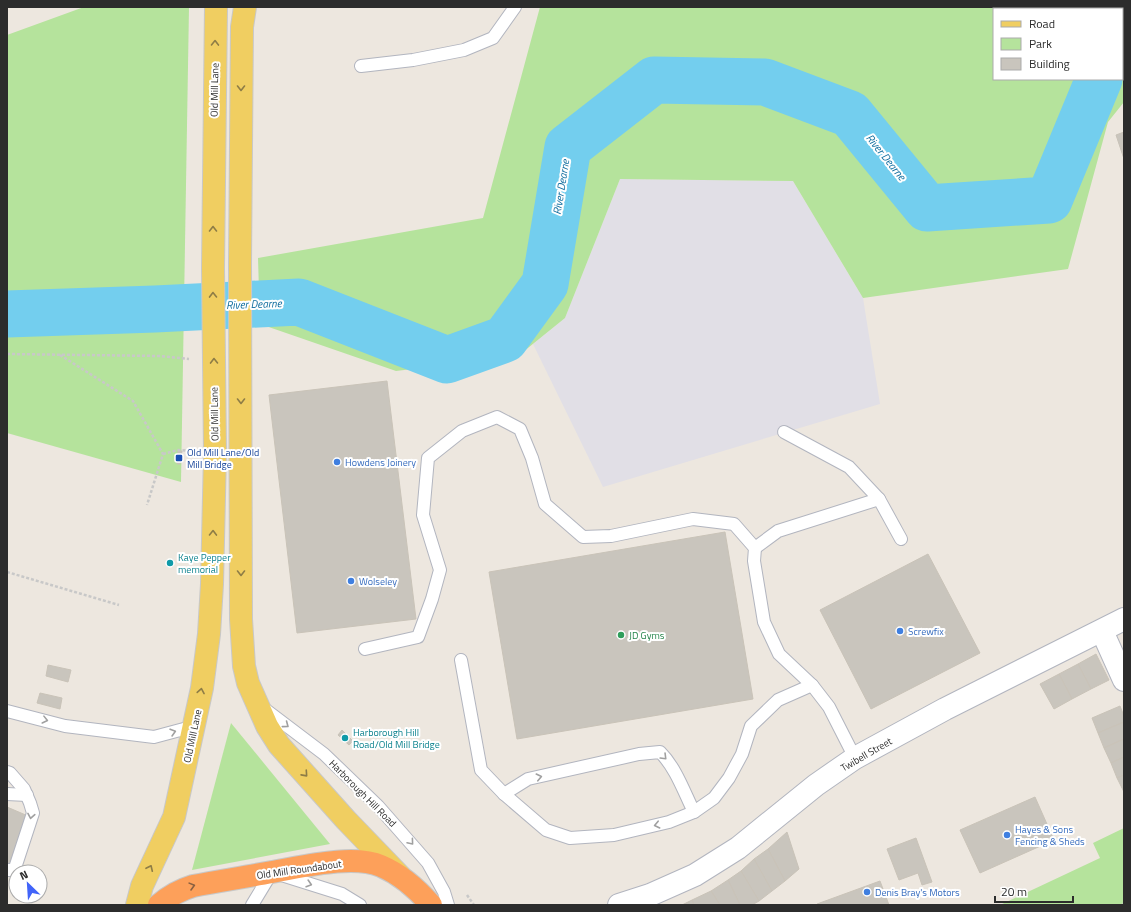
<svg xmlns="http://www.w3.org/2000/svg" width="1131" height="912" font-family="'Titillium Web',sans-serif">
  <rect width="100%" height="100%" fill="#ede7df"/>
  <!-- industrial -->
  <path fill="#e1dfe6" d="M620,179l173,2 70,117 17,106 -277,83 -70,-143 32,-26z"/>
  <!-- green -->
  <g fill="#b5e39c" fill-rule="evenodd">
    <path d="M84,7h105l-8,475 -174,-49v-398z"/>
    <path d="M540,7h584v95l-16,20 -40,147 -205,29 -70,-117 -173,-2 -55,139 -47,38 -122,15 -136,-47 -2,-66 225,-40zM994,9h128v70h-128z"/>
    <path d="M231,723l99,121 -138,26z"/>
    <path d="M1124,828v77h-124l100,-47 -7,-15z"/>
  </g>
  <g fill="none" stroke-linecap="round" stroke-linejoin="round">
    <!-- river -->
    <g stroke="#73ceee" stroke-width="47">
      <path d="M1122,32l2,-1"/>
      <path d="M7,314l148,-5 144,-7 148,58 58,-21 40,-55 23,-137 86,-67 111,2 85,32 77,94 122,-8 50,-121"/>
    </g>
  </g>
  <!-- building -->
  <g fill="#c9c5bd" stroke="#c9c3b8">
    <path d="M1124,132v27l-8,-24z"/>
    <path d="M387,381l29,238 -119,14 -28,-238z"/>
    <path d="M178,451h4l-2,13h-3z"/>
    <path d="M725,532l28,167 -236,40 -28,-167z"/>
    <path d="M928,554l52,99 -109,56 -51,-99z"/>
    <path d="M1096,654l13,26 -18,9 -13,-25z"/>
    <path d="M1078,664l13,25 -19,10 -13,-25z"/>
    <path d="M48,665l23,5 -3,12 -22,-6z"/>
    <path d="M1059,674l13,25 -18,10 -14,-25z"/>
    <path d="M40,693l22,5 -2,11 -23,-6z"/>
    <path d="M1120,706l4,10v6l-26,11 -6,-15z"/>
    <path d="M1124,722v17l-20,9 -6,-15z"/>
    <path d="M342,730l11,11 -4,4 -11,-10z"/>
    <path d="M1124,739v18l-13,6 -7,-15z"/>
    <path d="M1124,757v18l-7,3 -6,-15z"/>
    <path d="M1124,775v17l-7,-14z"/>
    <path d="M1035,797l19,43 -74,33 -20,-43z"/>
    <path d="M7,807l21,9 -20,50h-1z"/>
    <path d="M787,832l12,37 -14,12 -17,-32z"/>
    <path d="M916,838l16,44 -10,3 -4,-12 -19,7 -12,-31z"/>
    <path d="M768,849l17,32 -13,10 -18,-32z"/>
    <path d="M754,859l18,32 -13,10 -18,-30z"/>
    <path d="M741,871l18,30 -7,4h-12l-12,-25z"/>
    <path d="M728,880l12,25h-20l-9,-14z"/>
    <path d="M880,881l9,24h-72v-1z"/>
    <path d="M711,891l9,14h-26l-2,-5z"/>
    <path d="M692,900l2,5h-12z"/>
  </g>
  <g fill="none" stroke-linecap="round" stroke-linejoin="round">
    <!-- lane casing -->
    <g stroke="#b2b5bf" stroke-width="14">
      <g id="lane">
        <path d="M361,66l52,-6 51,-10 29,-12 22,-31"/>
        <path d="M784,432l65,35 30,32"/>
        <path d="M755,548l23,-17 101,-32 22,40"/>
        <path d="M365,649l53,-12 14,-38 8,-29 -17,-55 5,-57 34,-27 35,-14 23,12 12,29 13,46 38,33 28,-1 82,-17 41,5 21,24 -1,13 10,61 15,32 33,31 17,22 26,51"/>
        <path d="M461,660l20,110 23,24 42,36 24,8 44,-3 55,-13 25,-10 20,-14 15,-20 13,-24 9,-28 27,-26 34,-15"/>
        <path d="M262,707l62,47 54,52 50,57 16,29 4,13"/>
        <path d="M7,711l58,15 89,11 41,-11"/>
        <path d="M7,772l3,1 14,16 6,14 3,10 -18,55 -3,2h-5"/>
        <path d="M7,794l20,1"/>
        <path d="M504,794l24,-15 111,-25 21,-2c16,16 24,40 34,60"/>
        <path d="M252,905l20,-33 70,22 18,11"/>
      </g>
    </g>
    <!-- street casing -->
    <g stroke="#b2b5bf" stroke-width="24">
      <g id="street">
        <path d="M1102,631l22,49"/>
        <path d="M619,905l31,-10 45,-20 43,-27 78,-63 39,-27 90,-49 179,-90"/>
      </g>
    </g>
    <!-- primary casing -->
    <g stroke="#c8c8c8" stroke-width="24">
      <g id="primary">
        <path d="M245,7l-3,20 -2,237 1,355 3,47 4,17 19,43 12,19 67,75 54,56"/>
        <path d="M137,905l5,-19 32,-69 28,-129 7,-54 3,-50 3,-131 -2,-185 3,-261"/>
      </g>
    </g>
    <!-- highway casing -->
    <g stroke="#c8c8c8" stroke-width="24">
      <path id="highway" d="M159,905c10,-9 21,-15 34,-19 26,-5 53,-9 79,-14 30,-5 81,-18 109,-6 21,9 36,23 50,39"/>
    </g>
    <!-- path -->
    <g stroke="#c8c8c8" stroke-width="2.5" stroke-dasharray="3 2" stroke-linecap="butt">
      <path d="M7,354l153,2 29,3"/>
      <path d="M60,355l73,46 30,53 -16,51"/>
      <path d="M163,454l15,-4 13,1"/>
      <path d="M7,572l112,33"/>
      <path d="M467,895l7,10"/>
      <path d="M1123,905l1,-2"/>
    </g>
    <!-- lane -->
    <use href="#lane" stroke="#fff" stroke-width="12"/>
    <!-- street -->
    <use href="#street" stroke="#fff" stroke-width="22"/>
    <!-- primary -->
    <use href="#primary" stroke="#f0ce61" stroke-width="22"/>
    <!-- highway -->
    <use href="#highway" stroke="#fda05a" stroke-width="22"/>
  </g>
  <!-- one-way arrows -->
  <defs><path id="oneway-chevron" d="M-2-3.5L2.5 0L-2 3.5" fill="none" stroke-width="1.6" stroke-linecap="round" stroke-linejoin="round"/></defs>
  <g stroke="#8e7d46">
    <use href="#oneway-chevron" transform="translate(215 43) rotate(-89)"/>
    <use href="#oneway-chevron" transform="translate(241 88) rotate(90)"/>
    <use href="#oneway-chevron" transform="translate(213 229) rotate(-90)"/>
    <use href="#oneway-chevron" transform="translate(213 295) rotate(-91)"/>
    <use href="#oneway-chevron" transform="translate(214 361) rotate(-91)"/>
    <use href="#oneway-chevron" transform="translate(241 401) rotate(90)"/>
    <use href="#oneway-chevron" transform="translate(213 533) rotate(-89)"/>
    <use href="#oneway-chevron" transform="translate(241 573) rotate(90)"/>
    <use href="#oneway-chevron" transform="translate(201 691) rotate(-80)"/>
    <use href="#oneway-chevron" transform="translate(305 774) rotate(48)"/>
    <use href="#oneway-chevron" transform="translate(150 868) rotate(-65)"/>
  </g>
  <g stroke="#a0a0a0">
    <use href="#oneway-chevron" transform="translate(45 720) rotate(14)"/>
    <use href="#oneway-chevron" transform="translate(286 725) rotate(37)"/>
    <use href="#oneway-chevron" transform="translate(173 732) rotate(-16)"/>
    <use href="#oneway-chevron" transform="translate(664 757) rotate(45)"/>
    <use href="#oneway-chevron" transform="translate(539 777) rotate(-13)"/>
    <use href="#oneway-chevron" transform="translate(31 816) rotate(100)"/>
    <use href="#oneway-chevron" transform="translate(657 825) rotate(167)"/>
    <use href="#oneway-chevron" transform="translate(411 842) rotate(50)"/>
    <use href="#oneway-chevron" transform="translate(309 884) rotate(17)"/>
  </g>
  <use stroke="#8a6041" href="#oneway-chevron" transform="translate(192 886) rotate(-15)"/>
  <!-- markers -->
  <rect fill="#1a4fb4" stroke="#fff" stroke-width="1.5" x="175" y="454" width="8" height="8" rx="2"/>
  <g fill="#3f7fe0" stroke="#fff" stroke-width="1.5">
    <circle cx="337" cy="462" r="4"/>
    <circle cx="351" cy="581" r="4"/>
    <circle cx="900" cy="631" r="4"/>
    <circle cx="1007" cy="835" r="4"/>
    <circle cx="867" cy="892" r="4"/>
  </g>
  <g fill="#0f9aa8" stroke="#fff" stroke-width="1.5">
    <circle cx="170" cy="563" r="4"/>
    <circle cx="345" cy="738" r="4"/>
  </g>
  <circle fill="#2e9e5b" stroke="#fff" stroke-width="1.5" cx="621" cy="635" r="4"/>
  <g text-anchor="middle" stroke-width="4" stroke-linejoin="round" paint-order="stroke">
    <!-- street labels -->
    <g font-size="10" fill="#2c2c2c" stroke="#fff">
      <text transform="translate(214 90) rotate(-89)" y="4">Old Mill Lane</text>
      <text transform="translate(214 414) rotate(-91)" y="4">Old Mill Lane</text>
      <text transform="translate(192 736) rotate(-78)" y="4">Old Mill Lane</text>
      <text transform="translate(866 754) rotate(-30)" y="4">Twibell Street</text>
      <text transform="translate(363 793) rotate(45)" y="4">Harborough Hill Road</text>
      <text transform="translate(299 869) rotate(-8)" y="4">Old Mill Roundabout</text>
    </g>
    <!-- transit labels -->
    <g font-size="10" fill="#164399" stroke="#fff" text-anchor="start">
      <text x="187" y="456">Old Mill Lane/Old<tspan x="187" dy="12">Mill Bridge</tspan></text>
    </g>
    <!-- shop labels -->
    <g font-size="10" fill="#366cbe" stroke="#fff" text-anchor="start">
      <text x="345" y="466">Howdens Joinery</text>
      <text x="359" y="585">Wolseley</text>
      <text x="908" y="635">Screwfix</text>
      <text x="1015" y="833">Hayes &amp; Sons<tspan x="1015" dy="12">Fencing &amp; Sheds</tspan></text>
      <text x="875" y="896">Denis Bray's Motors</text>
    </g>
    <!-- culture labels -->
    <g font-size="10" fill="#0d838f" stroke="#fff" text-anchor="start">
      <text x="178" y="561">Kaye Pepper<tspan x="178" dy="12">memorial</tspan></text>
      <text x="353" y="736">Harborough Hill<tspan x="353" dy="12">Road/Old Mill Bridge</tspan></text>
    </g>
    <!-- leisure labels -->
    <g font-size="10" fill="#27864d" stroke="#fff" text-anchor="start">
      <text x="629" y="639">JD Gyms</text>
    </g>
    <!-- water labels -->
    <g font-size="11" font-style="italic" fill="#0f6d9e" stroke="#fff">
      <text transform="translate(886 157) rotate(51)" y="4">River Dearne</text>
      <text transform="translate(561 187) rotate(-81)" y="4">River Dearne</text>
      <text transform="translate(254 304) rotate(-2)" y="4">River Dearne</text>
    </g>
  </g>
  <!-- border -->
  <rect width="1131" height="912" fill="none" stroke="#2c2c2c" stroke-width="16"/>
  <!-- legend -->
  <rect x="993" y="8" width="130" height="72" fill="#ffffff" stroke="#ababab"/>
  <rect x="1001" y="21" width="20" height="6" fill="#f0ce61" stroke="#ababab"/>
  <text x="1029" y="28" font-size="12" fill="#2c2c2c">Road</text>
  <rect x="1001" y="38" width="20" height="12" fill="#b5e39c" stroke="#ababab"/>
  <text x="1029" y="48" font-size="12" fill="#2c2c2c">Park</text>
  <rect x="1001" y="58" width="20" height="12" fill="#c9c5bd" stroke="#ababab"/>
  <text x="1029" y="68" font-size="12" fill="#2c2c2c">Building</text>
  <!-- north arrow -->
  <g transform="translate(28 884) rotate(335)"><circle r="19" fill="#ffffff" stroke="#ababab"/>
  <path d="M0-3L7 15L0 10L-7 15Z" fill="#4164f9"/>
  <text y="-6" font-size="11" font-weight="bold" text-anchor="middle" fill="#2c2c2c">N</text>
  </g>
  <!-- scale -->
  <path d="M995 896v6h78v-6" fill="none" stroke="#2c2c2c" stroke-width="2"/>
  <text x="1001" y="896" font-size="12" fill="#2c2c2c" stroke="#ffffff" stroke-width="3" paint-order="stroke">20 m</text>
</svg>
